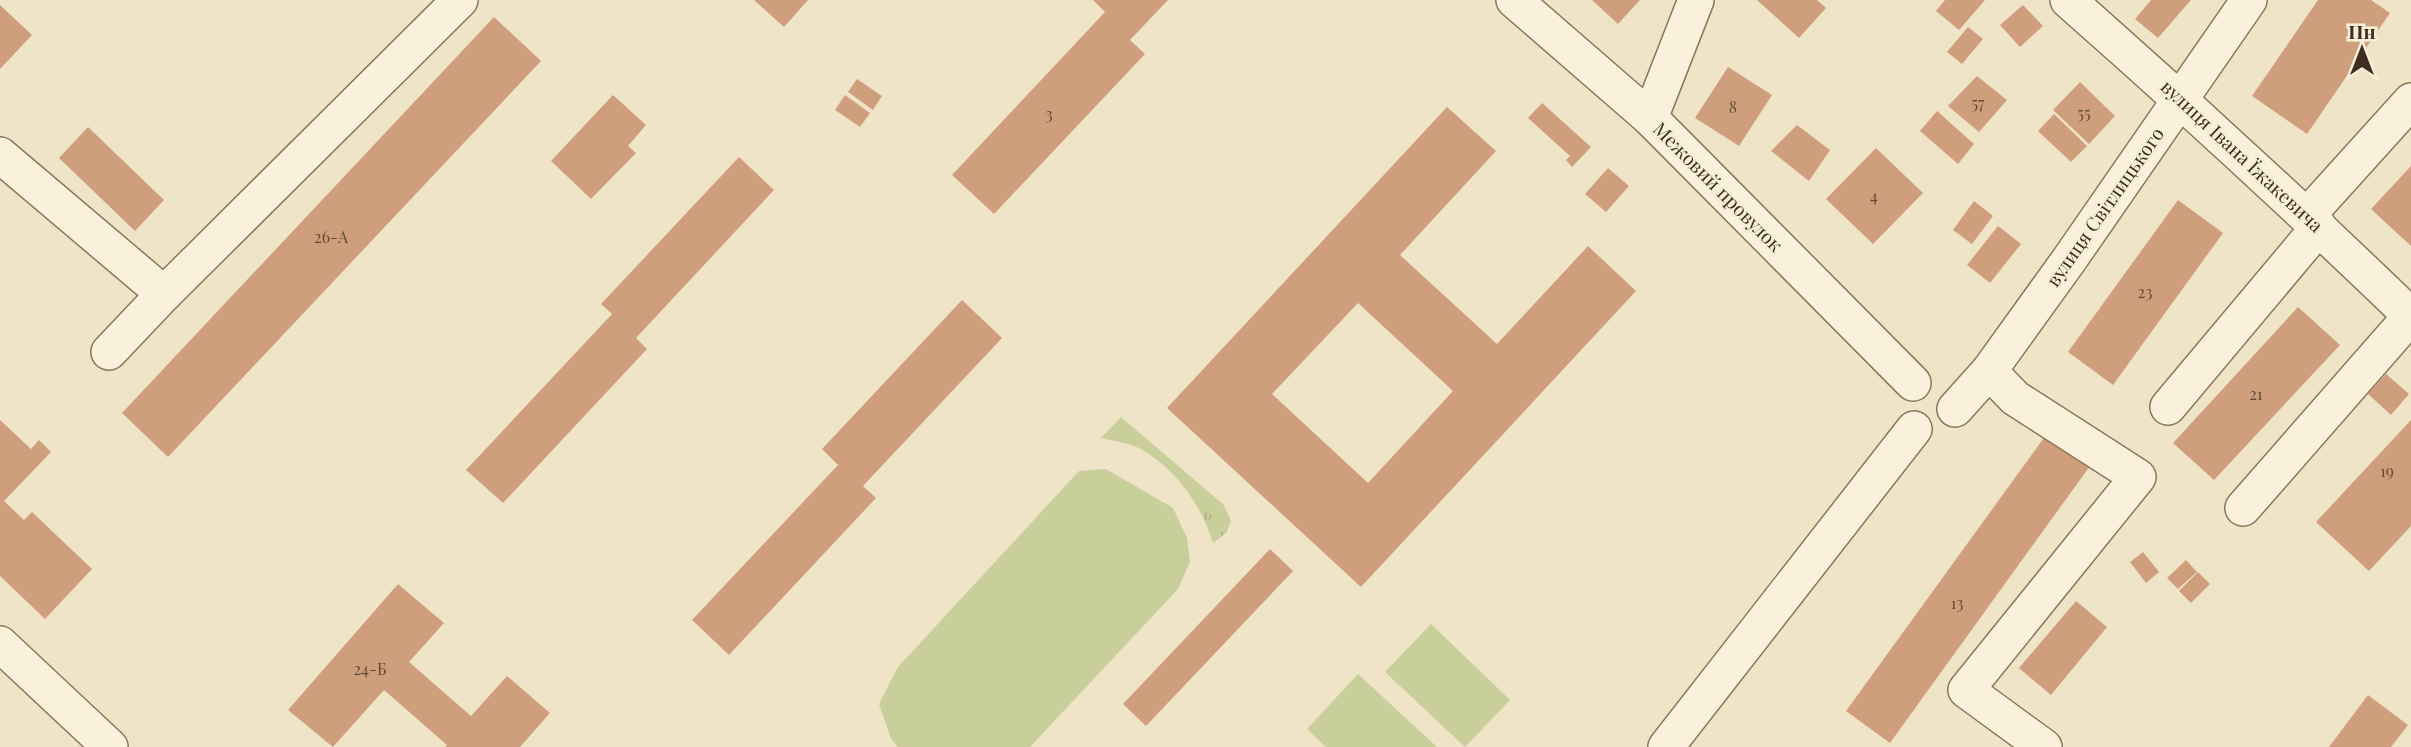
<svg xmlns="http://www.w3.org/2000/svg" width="2411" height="747" font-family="'Playfair Display',serif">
  <defs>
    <pattern id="grass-tufts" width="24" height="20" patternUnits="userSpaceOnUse" patternTransform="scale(1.75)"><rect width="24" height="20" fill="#c9cf9b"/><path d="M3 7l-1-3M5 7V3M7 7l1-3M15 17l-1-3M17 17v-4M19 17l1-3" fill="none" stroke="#aeb285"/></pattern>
  </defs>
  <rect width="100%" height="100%" fill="#f0e4c8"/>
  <!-- grass -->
  <path fill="url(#grass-tufts)" d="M1121,417l103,88 7,16 -5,12 -13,10c-12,-39 -38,-75 -74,-95 -11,-5 -26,-7 -38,-10z"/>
  <!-- pitch -->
  <g fill="#c9cf9b">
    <path d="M1106,469l67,39 14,30 3,24 -12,27 -148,158h-132l-7,-8 -12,-35 19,-37 181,-196z"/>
    <path d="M1431,624l79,76 -45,47 -80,-75z"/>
    <path d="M1358,674l79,73h-111l-19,-18z"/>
  </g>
  <!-- building -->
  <g fill="#cf9f7d" fill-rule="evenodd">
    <path d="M754,0h54l-24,27z"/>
    <path d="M1093,0h75l-38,40 15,14 -151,160 -42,-39 153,-163z"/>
    <path d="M1592,0h48l-22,24z"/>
    <path d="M1757,0h60l9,8 -27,30z"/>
    <path d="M1945,0h40l-26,30 -23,-19z"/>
    <path d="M2151,0h40l-33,38 -23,-19z"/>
    <path d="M2318,0h53l19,13 -83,121 -55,-38z"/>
    <path d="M0,5l32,30 -32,34z"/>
    <path d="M2023,5l20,21 -23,21 -20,-22z"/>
    <path d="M494,17l47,44 -373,396 -46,-44z"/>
    <path d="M1968,27l15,12 -21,25 -15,-12z"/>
    <path d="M1728,67l44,28 -33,51 -44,-28z"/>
    <path d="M1977,76l30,24 -28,32 -31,-26z"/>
    <path d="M857,79l25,17 -9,14 -25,-18z"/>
    <path d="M2080,82l35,34 -26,28 -36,-34z"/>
    <path d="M613,95l33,30 -18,21 8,7 -45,46 -40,-38z"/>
    <path d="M845,95l25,18 -10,14 -25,-17z"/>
    <path d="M1542,103l49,44 -19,20 -6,-7 4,-4 -42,-38z"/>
    <path d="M1447,107l49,44 -96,104 97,89 91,-98 48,45 -275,296 -194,-179zM1358,303l95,88 -85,92 -96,-89z"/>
    <path d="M1937,111l37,33 -16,20 -38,-33z"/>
    <path d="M2054,114l33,32 -16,16 -33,-31z"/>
    <path d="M1797,125l33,25 -21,31 -38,-30z"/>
    <path d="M88,127l76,73 -29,31 -76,-73z"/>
    <path d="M1876,148l47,45 -50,51 -47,-45z"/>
    <path d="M739,157l35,33 -138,148 11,11 -144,154 -37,-33 146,-156 -11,-10z"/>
    <path d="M2411,166v80l-40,-37z"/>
    <path d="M1608,168l21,18 -23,26 -21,-18z"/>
    <path d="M2178,200l45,33 -110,152 -45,-33z"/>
    <path d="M1974,201l19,15 -21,28 -19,-14z"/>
    <path d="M1998,226l23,18 -31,39 -23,-18z"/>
    <path d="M962,300l40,38 -139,148 13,12 -147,157 -37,-35 146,-155 -16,-16z"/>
    <path d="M2298,307l42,38 -126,135 -41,-37z"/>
    <path d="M2386,374l23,20 -18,21 -23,-21z"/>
    <path d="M0,420l31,29 8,-9 12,12 -47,49 20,19 8,-8 60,57 -47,50 -45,-43z"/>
    <path d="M2411,420v106l-42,45 -53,-49z"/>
    <path d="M2046,435l44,31 -200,277 -44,-32z"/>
    <path d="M1270,549l23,22 -147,155 -23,-22z"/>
    <path d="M2143,552l16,20 -13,11 -16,-21z"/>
    <path d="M2186,560l11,12 -19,17 -11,-11z"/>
    <path d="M2198,572l12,12 -19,19 -12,-12z"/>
    <path d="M398,584l46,39 -35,39 62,54 36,-40 43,37 -30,34h-75l2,-2 -63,-55 -51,57 -45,-37z"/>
    <path d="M2076,601l31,26 -56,68 -32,-27z"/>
    <path d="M2368,695l40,30 -17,22h-62z"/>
  </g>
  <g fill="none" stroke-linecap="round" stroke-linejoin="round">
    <!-- minor casing -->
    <g stroke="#8d765c" stroke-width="38">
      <g id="minor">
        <path d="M1514,0l136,118 263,265"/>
        <path d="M2068,0c117,103 231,208 343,316"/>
        <path d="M1650,118l46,-118"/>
        <path d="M0,155l164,139"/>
        <path d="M2307,216l104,-115"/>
        <path d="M109,352l55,-58 296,-294"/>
        <path d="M1989,371l26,27 123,79 -172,213 78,57"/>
        <path d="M2168,407l151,-180"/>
        <path d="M1955,409l34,-38 80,-111 180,-260"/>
        <path d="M2243,508l168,-192"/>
        <path d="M0,644l110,103"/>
        <path d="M1666,747l248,-318"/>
      </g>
    </g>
    <!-- minor -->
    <use href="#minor" stroke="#faf1dc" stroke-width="35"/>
  </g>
  <g text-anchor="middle" stroke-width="6" stroke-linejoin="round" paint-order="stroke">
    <!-- number labels -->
    <g font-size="16" fill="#624a37">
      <text x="1978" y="109">57</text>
      <text x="1733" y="113">8</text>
      <text x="2084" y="119">55</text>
      <text x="1049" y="120">3</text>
      <text x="1874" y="202">4</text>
      <text x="331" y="243">26-А</text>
      <text x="2145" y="298">23</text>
      <text x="2256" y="400">21</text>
      <text x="2387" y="477">19</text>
      <text x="1957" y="609">13</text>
      <text x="370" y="675">24-Б</text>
    </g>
    <!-- street labels -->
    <g font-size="19" fill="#3d2e20" stroke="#f7eed8">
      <text transform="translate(2242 156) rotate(43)" y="7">вулиця Івана Їжакевича</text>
      <text transform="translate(1718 187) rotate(45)" y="7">Межовий провулок</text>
      <text transform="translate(2105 207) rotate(-55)" y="7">вулиця Світлицького</text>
    </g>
  </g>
  <!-- north arrow -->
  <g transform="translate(2362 49)" stroke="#f7eed8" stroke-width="5" paint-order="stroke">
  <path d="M0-5L12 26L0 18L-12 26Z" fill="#3d2e20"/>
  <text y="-10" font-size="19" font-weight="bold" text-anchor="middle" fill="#3d2e20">Пн</text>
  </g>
</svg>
